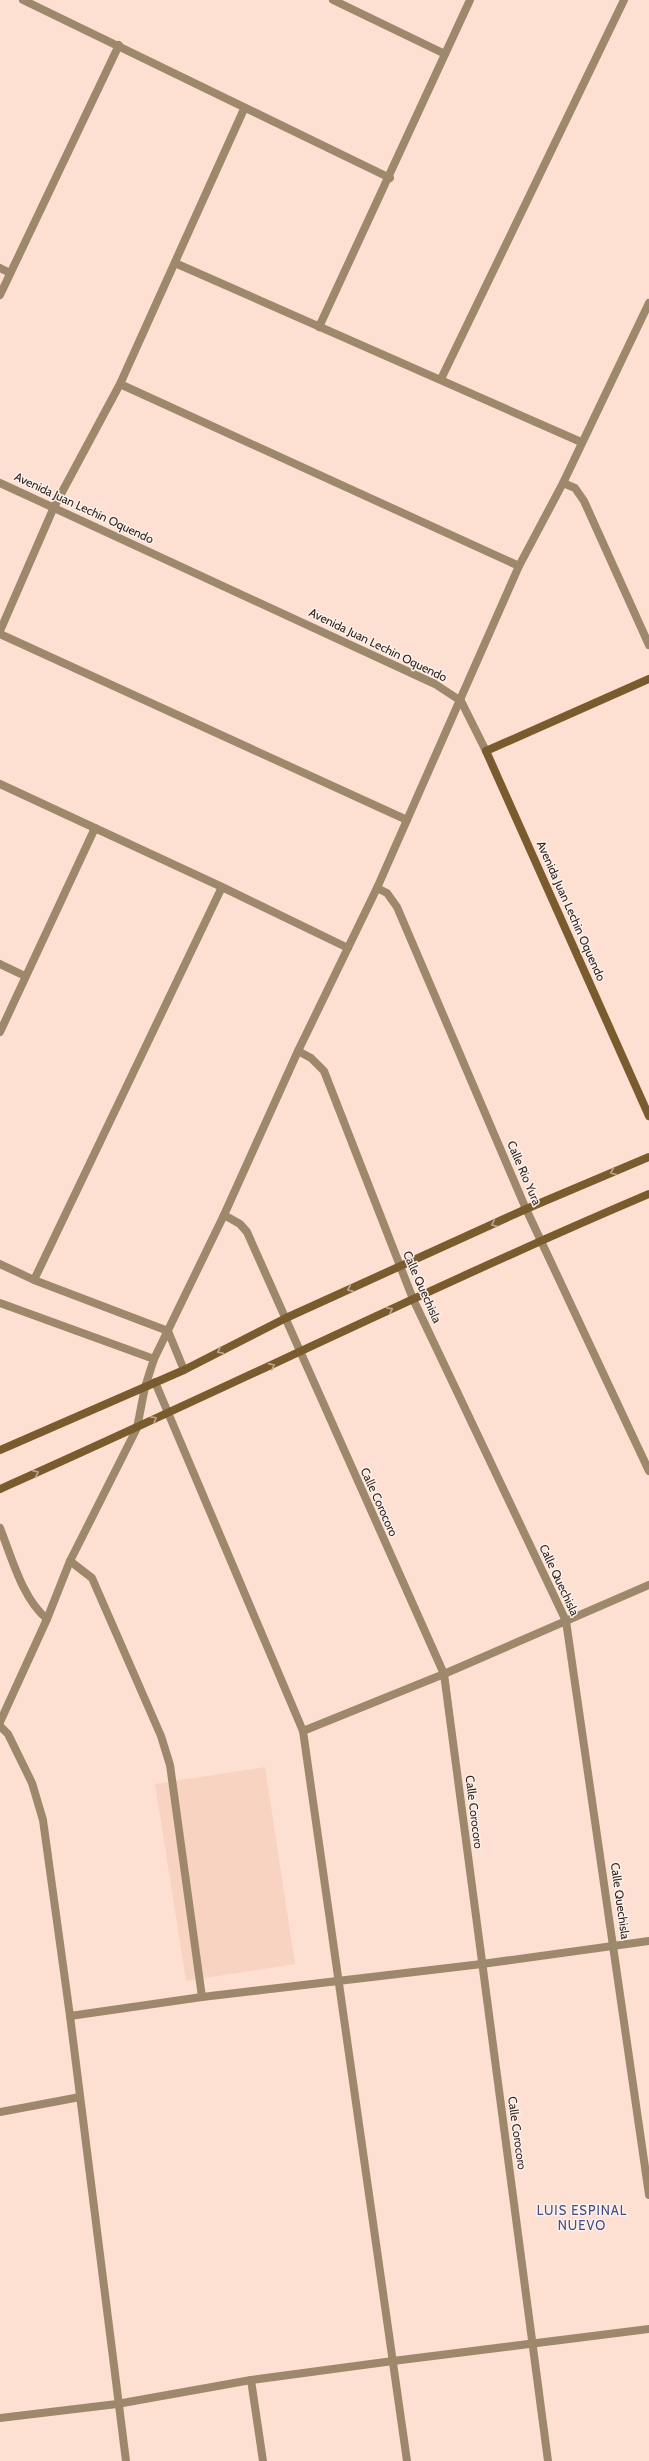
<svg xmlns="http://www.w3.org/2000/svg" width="649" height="2461" font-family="Cabin,sans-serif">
  <rect width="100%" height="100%" fill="#fde0d1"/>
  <!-- built -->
  <path fill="#f8d3c1" d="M265,1767l30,197 -109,17 -31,-197z"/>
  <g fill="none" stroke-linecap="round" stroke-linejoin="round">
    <!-- street -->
    <g stroke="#9e886b" stroke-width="8">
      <path d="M23,0l367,178"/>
      <path d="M333,0l112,54"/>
      <path d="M175,263l406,179"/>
      <path d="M0,268l10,5"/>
      <path d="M0,295l119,-250"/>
      <path d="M319,327l151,-327"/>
      <path d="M441,379l183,-379"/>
      <path d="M120,384l399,182"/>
      <path d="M0,483l435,201 26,17 25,50"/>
      <path d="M563,483l12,5 9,13 65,144"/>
      <path d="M0,631l54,-124 66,-123 124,-275"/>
      <path d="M0,634l407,186"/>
      <path d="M0,784l222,103 126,61"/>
      <path d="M377,888l10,5 10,14 129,302 123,262"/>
      <path d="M0,964l25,12"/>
      <path d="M0,1032l95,-204"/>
      <path d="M298,1051l13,7 13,13 89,228 153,322 83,574"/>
      <path d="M224,1215l16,9 7,8 197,442 104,787"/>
      <path d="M0,1264l34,16 134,51 16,39"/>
      <path d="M34,1280l188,-393"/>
      <path d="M0,1303l154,56"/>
      <path d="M155,1382l148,349 104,730"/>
      <path d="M0,1528c12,30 22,70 47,91"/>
      <path d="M70,1561l22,17 69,158 9,29 32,232"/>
      <path d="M0,1722l47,-103 23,-58 67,-133 8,-41 9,-28 70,-144 74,-164 79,-163 142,-322 44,-83 86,-180"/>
      <path d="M0,1726l8,8 24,49 11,37 27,196 56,445"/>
      <path d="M303,1731l141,-57 205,-89"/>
      <path d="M70,2016l132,-19 280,-33 167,-23"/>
      <path d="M0,2112l80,-15"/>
      <path d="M251,2380l12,81"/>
      <path d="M0,2418l117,-14 134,-24 142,-19 256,-32"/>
    </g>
    <!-- secondary -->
    <g stroke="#7a5b2d" stroke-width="8">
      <path d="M649,679l-163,72 163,365"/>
      <path d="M0,1450l184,-80 102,-52 240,-109 123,-52"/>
      <path d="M0,1489c217,-96 430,-202 649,-295"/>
    </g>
  </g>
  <!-- one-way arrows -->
  <defs><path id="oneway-chevron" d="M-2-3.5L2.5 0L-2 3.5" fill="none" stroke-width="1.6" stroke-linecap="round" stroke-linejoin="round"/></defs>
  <g stroke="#bca68c">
    <use href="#oneway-chevron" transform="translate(613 1172) rotate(157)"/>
    <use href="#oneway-chevron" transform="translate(494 1224) rotate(156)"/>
    <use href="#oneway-chevron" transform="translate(350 1289) rotate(156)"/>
    <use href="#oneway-chevron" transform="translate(390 1310) rotate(-26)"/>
    <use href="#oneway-chevron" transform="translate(220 1351) rotate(153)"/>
    <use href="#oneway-chevron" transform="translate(272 1366) rotate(-24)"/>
    <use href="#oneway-chevron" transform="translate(154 1419) rotate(-29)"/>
    <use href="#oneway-chevron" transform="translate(36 1473) rotate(-24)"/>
  </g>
  <g text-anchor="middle" stroke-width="3" stroke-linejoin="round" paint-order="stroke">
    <!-- street labels -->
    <g font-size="12" fill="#2f241f" stroke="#fdf1eb">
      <text transform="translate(84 508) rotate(25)" y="4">Avenida Juan Lechin Oquendo</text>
      <text transform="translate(378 645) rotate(26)" y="4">Avenida Juan Lechin Oquendo</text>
      <text transform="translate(571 911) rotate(66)" y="4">Avenida Juan Lechin Oquendo</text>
      <text transform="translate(524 1173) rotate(67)" y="4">Calle Rio Yura</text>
      <text transform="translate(422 1287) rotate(66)" y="4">Calle Quechisla</text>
      <text transform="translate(379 1502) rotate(66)" y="4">Calle Corocoro</text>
      <text transform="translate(559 1580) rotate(65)" y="4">Calle Quechisla</text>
      <text transform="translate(474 1812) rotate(83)" y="4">Calle Corocoro</text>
      <text transform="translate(620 1901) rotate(82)" y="4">Calle Quechisla</text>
      <text transform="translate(517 2133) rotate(82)" y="4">Calle Corocoro</text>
    </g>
    <!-- neighbourhood labels -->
    <g font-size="13" letter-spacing="1" fill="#434c88" stroke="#fdf1eb">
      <text x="582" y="2215">LUIS ESPINAL<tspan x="582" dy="15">NUEVO</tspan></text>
    </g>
  </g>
</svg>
